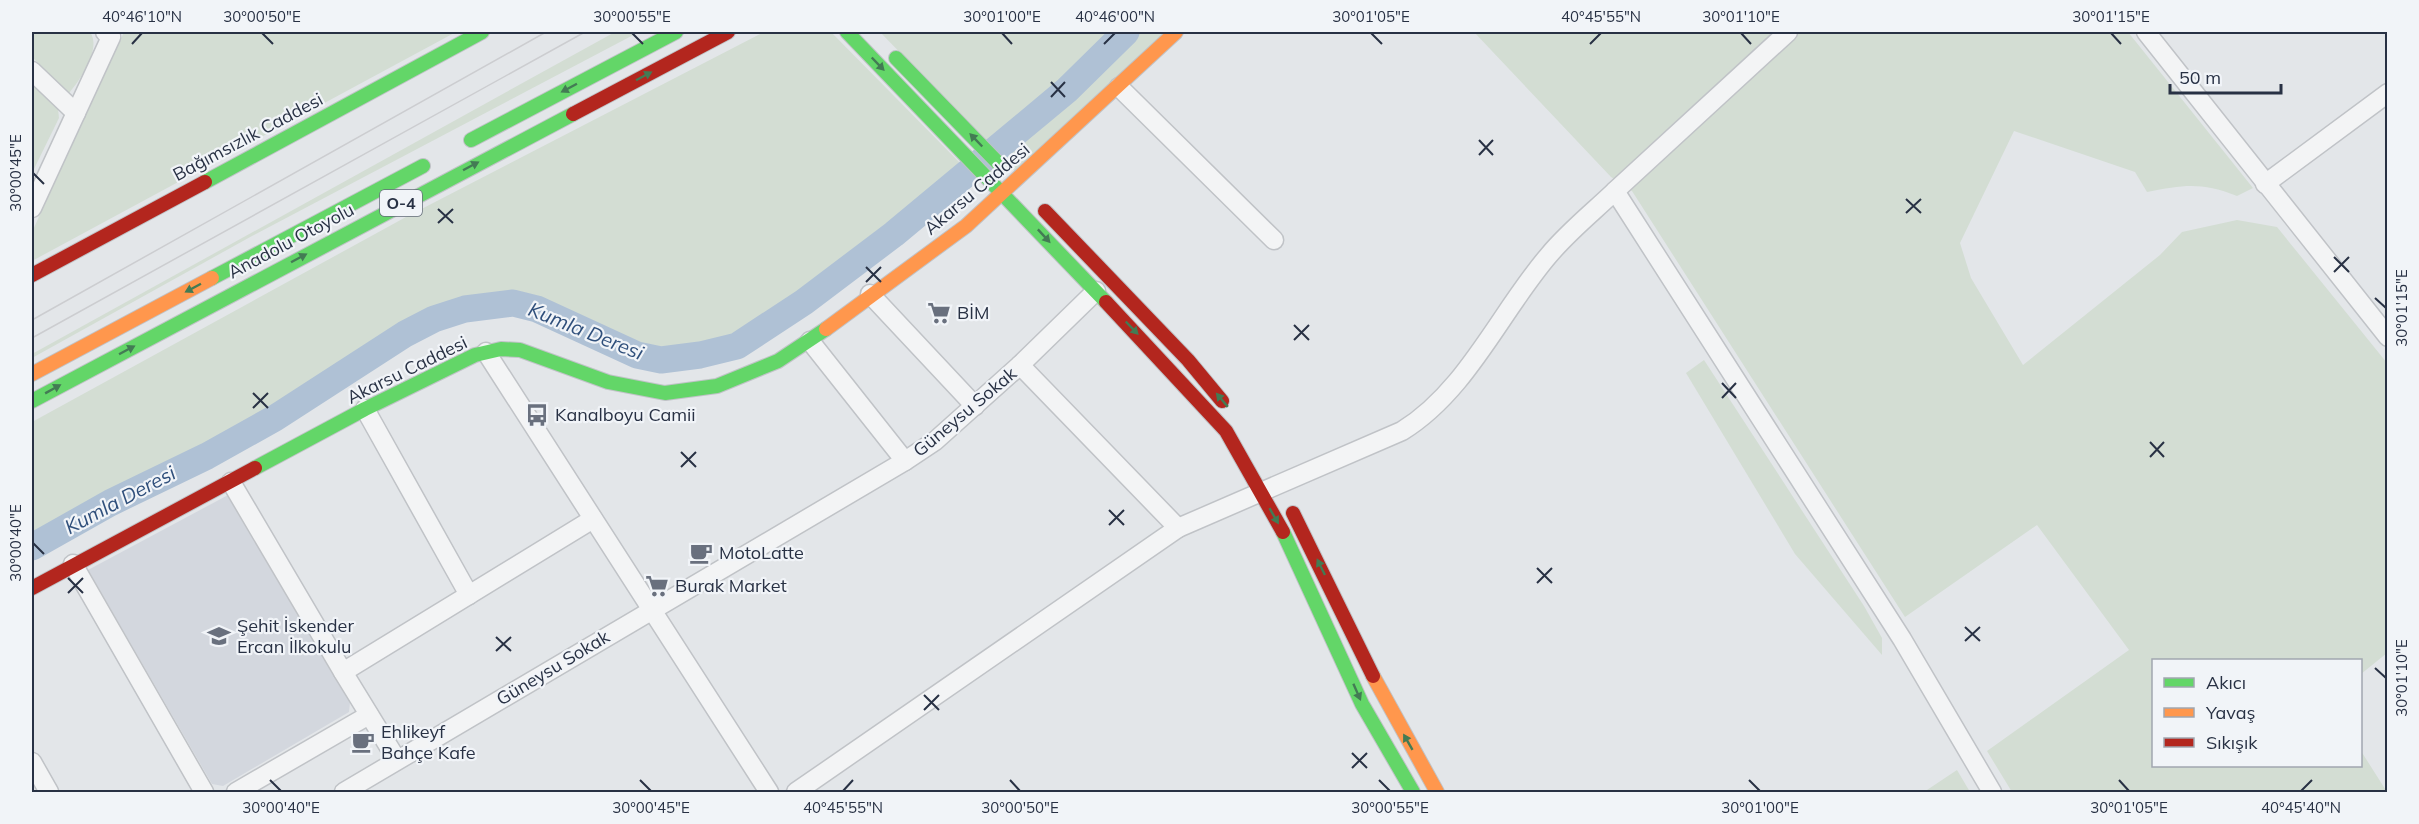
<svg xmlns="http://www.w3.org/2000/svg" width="2419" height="824" font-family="Mulish,sans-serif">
  <rect width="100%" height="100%" fill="#e3e6e9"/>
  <!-- built -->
  <path fill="#d3d7de" d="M230,494l120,208 -1,10 -126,74 -11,-2 -124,-214z"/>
  <!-- green -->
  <g fill="#d3ddd3">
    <path d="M32,32h58c12,16 -10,48 -21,61l-37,-36z"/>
    <path d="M124,32h332l-424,229v-29z"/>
    <path d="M615,32h24l-387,204 -220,122v-4z"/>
    <path d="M764,32h67l130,132 -155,128 -72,47 -69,14 -24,-5 -101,-46 -29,-6 -36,3 -34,10 -46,19 -126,82 -143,76 -94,53v-117l374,-205z"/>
    <path d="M880,32h232l-61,57 -65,52z"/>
    <path d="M1139,32h37l-154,145 -19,-16z"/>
    <path d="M1474,32h654l125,156 -16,8c-36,-14 -53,-11 -90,-4l-12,-20 -121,-41 -54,112 11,35 52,87 137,-110 22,-23 55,-12 40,7 110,136v290l-26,21 -1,-14h-206v106h206l1,-15 26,41h-375l-25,-41 142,-101 -92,-125 -132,92 -273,-426 -21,-14z"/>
    <path d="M32,84l26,25 1,9 -27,55z"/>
    <path d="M1704,360l160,246 18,32v17l-87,-101 -109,-181z"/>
    <path d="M1957,770l13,22h-46z"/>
  </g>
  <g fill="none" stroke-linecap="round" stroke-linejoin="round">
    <!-- river -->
    <path stroke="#afc1d5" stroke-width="27" d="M32,547l78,-44 97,-47 68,-38 130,-84 29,-15 31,-10 48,-6 24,6 100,46 24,5 39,-5 37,-9 67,-44 90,-68 173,-144 59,-58"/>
    <!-- street casing -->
    <g stroke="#c0c3c7" stroke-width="21">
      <g id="street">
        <path d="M2146,32l242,305"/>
        <path d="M32,71l44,42"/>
        <path d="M1119,87l155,153"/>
        <path d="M2265,184l123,-91"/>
        <path d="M1615,191l173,-159"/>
        <path d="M32,208l79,-171 -6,-5"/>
        <path d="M870,294l105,112"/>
        <path d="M810,341l95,120"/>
        <path d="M486,352l283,440"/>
        <path d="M1020,365l76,-74"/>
        <path d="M365,409l104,186"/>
        <path d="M231,482l112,190 250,-153"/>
        <path d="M1178,528l224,-97c65,-40 98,-119 147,-176 19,-23 44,-43 66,-64l287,448 90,153"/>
        <path d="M73,564l131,228"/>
        <path d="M343,672l54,88"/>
        <path d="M32,762l17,30"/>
        <path d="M236,792l133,-77"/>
        <path d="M344,792l561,-331 30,-20 85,-76 158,163 -382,264"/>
      </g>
    </g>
    <!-- fast casing -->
    <g stroke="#c0c3c7" stroke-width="16">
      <g id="fast">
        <path d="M847,32l259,270"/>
        <path d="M896,58l102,105"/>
        <path d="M471,140l205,-108"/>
        <path d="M205,182l277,-150"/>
        <path d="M212,278l211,-112"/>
        <path d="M32,401l541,-287"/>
        <path d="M255,468l110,-59 110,-54 26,-6 19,1 88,32 57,11 52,-7 61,-25 48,-32"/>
        <path d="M1283,532l79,172 51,88"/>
      </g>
    </g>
    <!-- slow casing -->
    <g stroke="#c0c3c7" stroke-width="16">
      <g id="slow">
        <path d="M826,329l140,-103 210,-194"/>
        <path d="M32,374l180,-96"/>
        <path d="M1373,676l64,116"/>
      </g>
    </g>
    <!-- jam casing -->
    <g stroke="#c0c3c7" stroke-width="16">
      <g id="jam">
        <path d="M573,114l155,-82"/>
        <path d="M1045,211l143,149 34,41"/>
        <path d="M32,275l173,-93"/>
        <path d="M1106,302l120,129 57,101"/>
        <path d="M1293,513l80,163"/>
        <path d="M32,588l223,-120"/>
      </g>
    </g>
    <!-- street -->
    <use href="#street" stroke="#f3f4f5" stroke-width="18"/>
    <!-- fast -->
    <use href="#fast" stroke="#63d668" stroke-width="14"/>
    <!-- slow -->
    <use href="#slow" stroke="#ff974d" stroke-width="14"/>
    <!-- jam -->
    <use href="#jam" stroke="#b3261e" stroke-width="14"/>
    <!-- tram -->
    <g stroke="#cccdd0" stroke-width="1.5">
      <path d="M32,320l514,-288"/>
      <path d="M32,338l553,-306"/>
    </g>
  </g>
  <!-- one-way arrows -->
  <defs><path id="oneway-solid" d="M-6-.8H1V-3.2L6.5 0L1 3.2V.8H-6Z" transform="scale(1.5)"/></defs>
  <g fill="#437b54">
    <use href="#oneway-solid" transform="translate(878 64) rotate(46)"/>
    <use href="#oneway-solid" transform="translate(644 76) rotate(-28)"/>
    <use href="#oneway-solid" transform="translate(569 88) rotate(152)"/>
    <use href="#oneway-solid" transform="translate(976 140) rotate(-134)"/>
    <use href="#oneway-solid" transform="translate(471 166) rotate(-28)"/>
    <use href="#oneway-solid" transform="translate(1044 236) rotate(47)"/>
    <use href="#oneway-solid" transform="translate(299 258) rotate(-28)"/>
    <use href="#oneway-solid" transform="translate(193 288) rotate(152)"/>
    <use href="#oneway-solid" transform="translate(1132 328) rotate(46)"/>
    <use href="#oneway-solid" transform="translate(127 350) rotate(-28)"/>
    <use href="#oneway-solid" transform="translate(53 389) rotate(-29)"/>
    <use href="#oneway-solid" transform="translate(1222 400) rotate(-130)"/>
    <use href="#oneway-solid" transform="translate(1274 516) rotate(60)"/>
    <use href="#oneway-solid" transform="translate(1321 567) rotate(-116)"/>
    <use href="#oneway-solid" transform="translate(1357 692) rotate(66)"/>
    <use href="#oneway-solid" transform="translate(1408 742) rotate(-120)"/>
  </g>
  <!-- ticks -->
  <path fill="none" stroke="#283144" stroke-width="2" d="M262,33l11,11M632,33l11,11M1002,33l10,11M1371,33l11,11M1741,33l10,11M2111,33l10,11M132,44l10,-11M1104,44l11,-11M1590,44l11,-11M1051,82l14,15M1051,97l14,-15M1479,140l14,15M1479,155l14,-15M33,173l11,11M1906,199l15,14M438,209l15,14M1906,213l15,-14M438,223l15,-14M2334,257l15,15M866,267l15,15M2334,272l15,-15M866,282l15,-15M2375,298l11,10M1294,325l15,15M1294,340l15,-15M1722,383l14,15M253,393l15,15M1722,398l14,-15M253,408l15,-15M2150,442l14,15M681,452l15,15M2150,457l14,-15M681,467l15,-15M1109,510l15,15M1109,525l15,-15M33,543l11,11M1537,568l15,15M68,578l15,15M1537,583l15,-15M68,593l15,-15M1965,627l15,14M496,637l15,14M1965,641l15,-14M496,651l15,-14M2375,668l11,10M924,695l15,15M924,710l15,-15M1352,753l15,15M1352,768l15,-15M270,780l11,11M640,780l11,11M1010,780l10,11M1379,780l11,11M1749,780l11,11M2119,780l10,11M843,791l10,-11M2301,791l11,-11"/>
  <!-- icons -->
  <defs>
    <g id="supermarket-bare" transform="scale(1.8)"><path d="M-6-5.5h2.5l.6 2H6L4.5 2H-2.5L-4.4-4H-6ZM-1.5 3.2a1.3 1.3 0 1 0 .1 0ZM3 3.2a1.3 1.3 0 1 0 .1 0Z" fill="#69707e" stroke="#f1f4f8" stroke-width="2.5" paint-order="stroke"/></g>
    <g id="bus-bare" transform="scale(1.8)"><path d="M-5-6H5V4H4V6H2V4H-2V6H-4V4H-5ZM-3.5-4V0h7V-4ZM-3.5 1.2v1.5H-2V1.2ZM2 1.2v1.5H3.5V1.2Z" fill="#69707e" stroke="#f1f4f8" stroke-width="2.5" paint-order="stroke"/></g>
    <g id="cafe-bare" transform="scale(1.8)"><path d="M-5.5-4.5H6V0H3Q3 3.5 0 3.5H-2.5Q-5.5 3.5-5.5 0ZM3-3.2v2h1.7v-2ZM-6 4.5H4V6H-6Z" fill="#69707e" stroke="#f1f4f8" stroke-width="2.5" paint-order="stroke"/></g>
    <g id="school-bare" transform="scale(1.8)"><path d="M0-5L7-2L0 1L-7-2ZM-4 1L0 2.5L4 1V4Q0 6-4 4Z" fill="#69707e" stroke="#f1f4f8" stroke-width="2.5" paint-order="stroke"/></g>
  </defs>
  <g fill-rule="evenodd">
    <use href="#supermarket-bare" x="939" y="313"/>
    <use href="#bus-bare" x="537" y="415"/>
    <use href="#cafe-bare" x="701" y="553"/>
    <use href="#supermarket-bare" x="657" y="586"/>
    <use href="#school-bare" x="219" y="636"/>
    <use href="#cafe-bare" x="363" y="742"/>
  </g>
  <g text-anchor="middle" stroke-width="4.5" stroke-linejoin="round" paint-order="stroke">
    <!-- shield labels -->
    <rect fill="#f1f4f8" stroke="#646c7a" stroke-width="1.5" x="380" y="190" width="42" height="26" rx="4.5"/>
    <g font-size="16" font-weight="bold" fill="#283144">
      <text x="401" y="209">O-4</text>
    </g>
    <!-- street labels -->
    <g font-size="18" fill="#283144" stroke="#f1f4f8">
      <text transform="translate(248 137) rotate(-28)" y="6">Bağımsızlık Caddesi</text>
      <text transform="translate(977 189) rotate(-40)" y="6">Akarsu Caddesi</text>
      <text transform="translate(291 241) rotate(-28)" y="6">Anadolu Otoyolu</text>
      <text transform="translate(407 370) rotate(-26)" y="6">Akarsu Caddesi</text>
      <text transform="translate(965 412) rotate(-40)" y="6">Güneysu Sokak</text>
      <text transform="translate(553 668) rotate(-31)" y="6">Güneysu Sokak</text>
    </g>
    <!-- poi labels -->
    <g font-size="18" fill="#283144" stroke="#f1f4f8" text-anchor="start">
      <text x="957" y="319">BİM</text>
      <text x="555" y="421">Kanalboyu Camii</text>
      <text x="719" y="559">MotoLatte</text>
      <text x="675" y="592">Burak Market</text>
      <text x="237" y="632">Şehit İskender<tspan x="237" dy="21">Ercan İlkokulu</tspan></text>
      <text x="381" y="738">Ehlikeyf<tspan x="381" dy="21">Bahçe Kafe</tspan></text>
    </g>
    <!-- water labels -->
    <g font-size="20" font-style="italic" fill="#2f4f7b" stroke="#f1f4f8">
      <text transform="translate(586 331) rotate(22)" y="7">Kumla Deresi</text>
      <text transform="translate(120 500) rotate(-28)" y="7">Kumla Deresi</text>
    </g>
  </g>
  <!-- border -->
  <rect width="2419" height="824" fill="none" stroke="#f1f4f8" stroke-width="66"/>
  <!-- legend -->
  <rect x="2152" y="659" width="210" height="108" fill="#f1f4f8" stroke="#a1a6b0" stroke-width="1.5"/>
  <rect x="2164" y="678" width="30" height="9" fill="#63d668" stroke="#a1a6b0" stroke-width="1.5"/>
  <text x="2206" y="689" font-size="18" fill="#283144">Akıcı</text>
  <rect x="2164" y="708" width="30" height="9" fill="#ff974d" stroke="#a1a6b0" stroke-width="1.5"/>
  <text x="2206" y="719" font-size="18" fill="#283144">Yavaş</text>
  <rect x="2164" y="738" width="30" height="9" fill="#b3261e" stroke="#a1a6b0" stroke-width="1.5"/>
  <text x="2206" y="749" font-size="18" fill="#283144">Sıkışık</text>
  <!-- scale -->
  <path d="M2170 84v9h111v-9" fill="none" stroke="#283144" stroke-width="3"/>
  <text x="2179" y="84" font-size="18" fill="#283144" stroke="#f1f4f8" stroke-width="4.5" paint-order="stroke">50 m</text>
  <rect x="33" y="33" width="2353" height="758" fill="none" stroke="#283144" stroke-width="2"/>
  <g font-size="15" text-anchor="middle" fill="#283144">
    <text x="142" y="22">40°46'10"N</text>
    <text x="262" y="22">30°00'50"E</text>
    <text x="632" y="22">30°00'55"E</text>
    <text x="1002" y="22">30°01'00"E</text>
    <text x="1115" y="22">40°46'00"N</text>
    <text x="1371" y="22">30°01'05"E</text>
    <text x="1601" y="22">40°45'55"N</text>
    <text x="1741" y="22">30°01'10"E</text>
    <text x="2111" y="22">30°01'15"E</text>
    <text transform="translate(16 173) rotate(-90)" y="5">30°00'45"E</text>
    <text transform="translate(2402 308) rotate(-90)" y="5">30°01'15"E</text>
    <text transform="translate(16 543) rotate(-90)" y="5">30°00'40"E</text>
    <text transform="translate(2402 678) rotate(-90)" y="5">30°01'10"E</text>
    <text x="281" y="813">30°00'40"E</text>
    <text x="651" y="813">30°00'45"E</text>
    <text x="843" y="813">40°45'55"N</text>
    <text x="1020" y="813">30°00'50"E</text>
    <text x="1390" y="813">30°00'55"E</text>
    <text x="1760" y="813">30°01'00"E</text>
    <text x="2129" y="813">30°01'05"E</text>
    <text x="2301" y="813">40°45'40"N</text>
  </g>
</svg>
